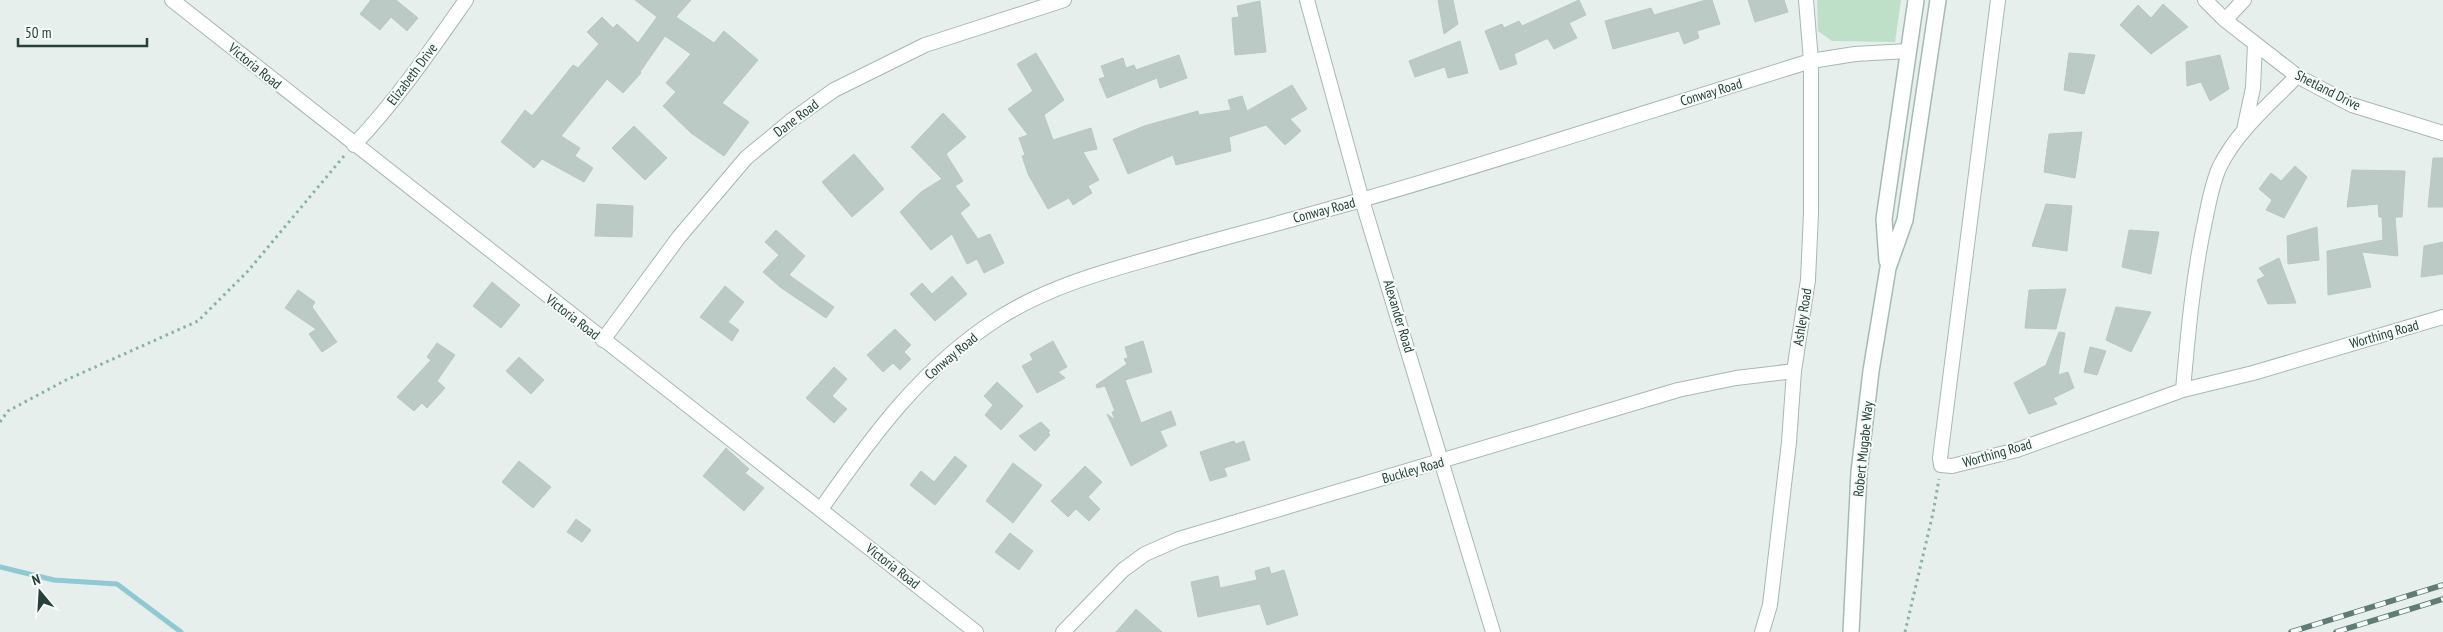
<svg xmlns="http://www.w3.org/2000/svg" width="2443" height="632" font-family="'PT Sans Narrow',sans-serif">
	<rect width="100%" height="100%" fill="#e6efeb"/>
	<path fill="#bfe0c8" d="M1817,0H1901L1895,42L1832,41L1818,31Z"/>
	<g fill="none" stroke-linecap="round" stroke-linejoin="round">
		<path stroke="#8ec9d4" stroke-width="5" d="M0,567L54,580L117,584L181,632"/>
	</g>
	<path fill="#bbcac4" stroke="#b8c9c2" d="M371,0H396L418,18L407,31L391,17L380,30L360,14Z
		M635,0H691L676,17L714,43L724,31L758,60L722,103L749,122L724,156L691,133L663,106L676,92L666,83L691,54L665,36L640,72L641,73L623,93L607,79L561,136L580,148L575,156L593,168L584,182L542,159L534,168L501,142L525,110L532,116L573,65L578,68L599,44L587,32L602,17L613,28L617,24L638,43L657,17Z
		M1438,0H1453L1458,24L1444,34Z
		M1579,0L1586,15L1569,23L1577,38L1554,49L1548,39H1546L1514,54L1517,64L1500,70L1485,31L1502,24L1504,28L1519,21L1522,26Z
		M1706,0H1712L1720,24L1697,31L1699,38L1684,44L1679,31L1613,49L1605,21L1651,8L1654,15Z
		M1748,0H1784L1788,12L1755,22Z
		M1260,1L1266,52L1235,55L1232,18L1239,17L1237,6Z
		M2163,4L2188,27L2151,54L2120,25L2138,5L2151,18Z
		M1460,41L1468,73L1448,78L1445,67L1415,77L1409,61Z
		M1036,53L1064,100L1044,115L1053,140L1091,128L1097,149L1083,152L1099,180L1088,186L1092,193L1073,205L1069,198L1048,209L1028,174L1022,156L1025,155L1019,138L1028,135L1008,109L1033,91L1017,64Z
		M2069,53L2095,55L2084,94L2064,90Z
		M1179,55L1187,78L1160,88L1157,78L1107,98L1099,79L1105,77L1101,66L1123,58L1126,68L1134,65L1136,70Z
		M2220,55L2229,89L2210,101L2201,82L2187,86L2186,62Z
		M1292,85L1307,109L1290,119L1301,131L1285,145L1266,125L1229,137L1231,151L1176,165L1173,155L1128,174L1113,139L1144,126L1198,111L1199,115L1231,110L1228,100L1242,96L1247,111Z
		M943,113L966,137L946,154L963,181L955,186L970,205L960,213L978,239L990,234L1004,263L984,273L977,259L967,264L952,234L931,250L900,212L921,192L942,179L911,147Z
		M634,126L667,158L645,180L612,148Z
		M2082,132L2075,178L2044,172L2049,134Z
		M854,154L884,189L852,217L822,182Z
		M2433,158H2443V207H2428Z
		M2295,166L2307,177L2284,218L2266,210L2272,200L2259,189L2271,173L2281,181Z
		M2352,170L2405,171L2402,217H2395L2398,256L2362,252L2371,287L2328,295L2327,251L2383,240L2382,217H2379L2378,204L2347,207Z
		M597,204L633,206L632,237L595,236Z
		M2046,204L2072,206L2067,251L2032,246Z
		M2317,227L2319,260L2288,264L2287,236Z
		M776,230L805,256L789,275L834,307L826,318L780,287L763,272L779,255L765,242Z
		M2129,230L2159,232L2151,274L2122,267Z
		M2443,242V274L2421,277L2424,246Z
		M2279,258L2296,303L2268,304L2257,280L2265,276L2259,268Z
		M952,276L967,294L935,321L910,294L922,283L932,294Z
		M492,282L520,305L501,328L473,306Z
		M725,286L744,302L728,322L739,330L732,341L700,317Z
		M2066,289L2056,329L2025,328L2029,290Z
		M298,290L315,302L312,307L337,342L322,352L309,334L316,329L285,308Z
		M2116,307L2151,312L2131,352L2106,340Z
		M895,329L911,345L904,352L911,359L900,370L893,363L883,372L867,355Z
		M2059,332L2065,333L2058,375L2068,372L2074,388L2053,398L2057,404L2029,414L2014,383L2046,365Z
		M1053,341L1067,367L1058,372L1065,378L1037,393L1022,366L1033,360L1030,354Z
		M1143,341L1152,372L1125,380L1141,423L1171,411L1176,425L1160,431L1167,446L1131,466L1107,414L1115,420L1112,412L1115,411L1105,386L1097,388L1096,385L1127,364L1124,359L1128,358L1125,347Z
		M437,343L455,355L437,381L445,388L427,408L422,403L414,411L397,397L431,360L427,357Z
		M2090,347L2106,351L2097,375L2084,372Z
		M519,357L544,380L531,394L506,371Z
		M834,367L847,379L832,396L847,409L834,423L806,398Z
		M997,382L1023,406L1001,430L985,415L993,405L984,396Z
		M1041,422L1050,431L1048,432L1050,435L1035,451L1019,436Z
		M1234,441L1236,444L1244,441L1250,460L1224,468L1227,476L1210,481L1200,452Z
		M726,448L749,469L745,473L764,488L744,511L703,476Z
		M955,456L967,466L935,505L910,485L921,471L934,482Z
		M519,461L551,487L533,508L502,482Z
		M1013,463L1042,485L1013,523L986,501Z
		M1085,466L1102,482L1088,497L1100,509L1089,521L1076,509L1068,517L1051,501Z
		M576,519L591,530L582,542L567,532Z
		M1010,533L1033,551L1019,570L995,552Z
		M1269,567L1271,574L1284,570L1298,615L1267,625L1260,604L1198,617L1191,582L1218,576L1220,588L1257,580L1255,571Z
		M1136,609L1162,632H1116Z"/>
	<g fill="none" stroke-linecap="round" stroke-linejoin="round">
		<defs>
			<path id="street" d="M172,0L976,632
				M1307,0L1362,200L1493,632
				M1998,0L1940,458L1941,465L1952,466L2017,450L2183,390L2253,373L2443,317
				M2205,0L2225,20L2297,76L2352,105L2443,133
				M2225,20L2244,0
				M2244,130L2253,88L2255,44
				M354,145C396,101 431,50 466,0
				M603,340L679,237L746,158L792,120L834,90L925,45L1064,0
				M2183,390C2188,333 2193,277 2205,221C2209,202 2212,183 2220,166C2238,130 2270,104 2297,76
				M821,509C872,436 923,366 999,318C1052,284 1117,268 1177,251C1238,234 1299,218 1361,200C1511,157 1661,107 1811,61L1855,54L1908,51
				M1063,632L1123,570L1145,554L1179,539L1678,390L1736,378L1794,371
				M1762,632L1770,605L1789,442L1794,371L1808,280L1811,213V61L1806,0"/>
			<path id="secondary" d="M1887,261L1884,219L1916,0
				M1851,632L1859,472L1871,371L1888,268L1905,220L1938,0"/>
		</defs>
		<use href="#street" stroke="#a8b8b2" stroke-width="16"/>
		<use href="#secondary" stroke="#a4bbb3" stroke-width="18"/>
		<path stroke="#86b3a5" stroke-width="3" stroke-dasharray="2.5 4" stroke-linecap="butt" d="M0,422L8,411L66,380L198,321L248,271L344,156
			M1905,632L1933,513L1939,479"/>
		<use href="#street" stroke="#fff" stroke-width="14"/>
		<use href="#secondary" stroke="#fff" stroke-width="15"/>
		<defs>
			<path id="rail" d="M2291,632L2443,585
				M2336,632L2443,599"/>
		</defs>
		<use href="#rail" stroke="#5f7d75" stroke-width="5.5"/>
		<use href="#rail" stroke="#f7fbf9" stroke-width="4" stroke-dasharray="11" stroke-linecap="butt"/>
	</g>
	<g text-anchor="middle" stroke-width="4" stroke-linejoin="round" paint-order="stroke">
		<g font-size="14" fill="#24423a" stroke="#f7fbf9">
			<text transform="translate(255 66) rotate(39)" y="5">Victoria Road</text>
			<text transform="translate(412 74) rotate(-53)" y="5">Elizabeth Drive</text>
			<text transform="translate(2328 90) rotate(27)" y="5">Shetland Drive</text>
			<text transform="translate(1711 92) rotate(-17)" y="5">Conway Road</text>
			<text transform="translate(796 118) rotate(-37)" y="5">Dane Road</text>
			<text transform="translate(1324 210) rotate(-15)" y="5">Conway Road</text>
			<text transform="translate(1399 316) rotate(73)" y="5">Alexander Road</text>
			<text transform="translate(573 317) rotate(38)" y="5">Victoria Road</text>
			<text transform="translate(1802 317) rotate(-81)" y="5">Ashley Road</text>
			<text transform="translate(2384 334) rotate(-16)" y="5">Worthing Road</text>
			<text transform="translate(951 356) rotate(-40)" y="5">Conway Road</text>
			<text transform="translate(1863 449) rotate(-84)" y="5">Robert Mugabe Way</text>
			<text transform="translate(1997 453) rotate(-16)" y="5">Worthing Road</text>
			<text transform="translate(1413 470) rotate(-16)" y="5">Buckley Road</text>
			<text transform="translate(893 566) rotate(38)" y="5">Victoria Road</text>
		</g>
	</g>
	<g transform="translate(40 592) rotate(342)" stroke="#f7fbf9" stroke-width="4" paint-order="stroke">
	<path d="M0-4L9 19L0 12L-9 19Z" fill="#24423a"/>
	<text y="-8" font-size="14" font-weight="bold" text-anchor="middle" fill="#24423a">N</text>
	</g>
	<path d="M18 38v8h129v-8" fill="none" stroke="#24423a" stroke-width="2.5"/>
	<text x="25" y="38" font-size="15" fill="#24423a" stroke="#f7fbf9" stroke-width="4" paint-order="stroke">50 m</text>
</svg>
